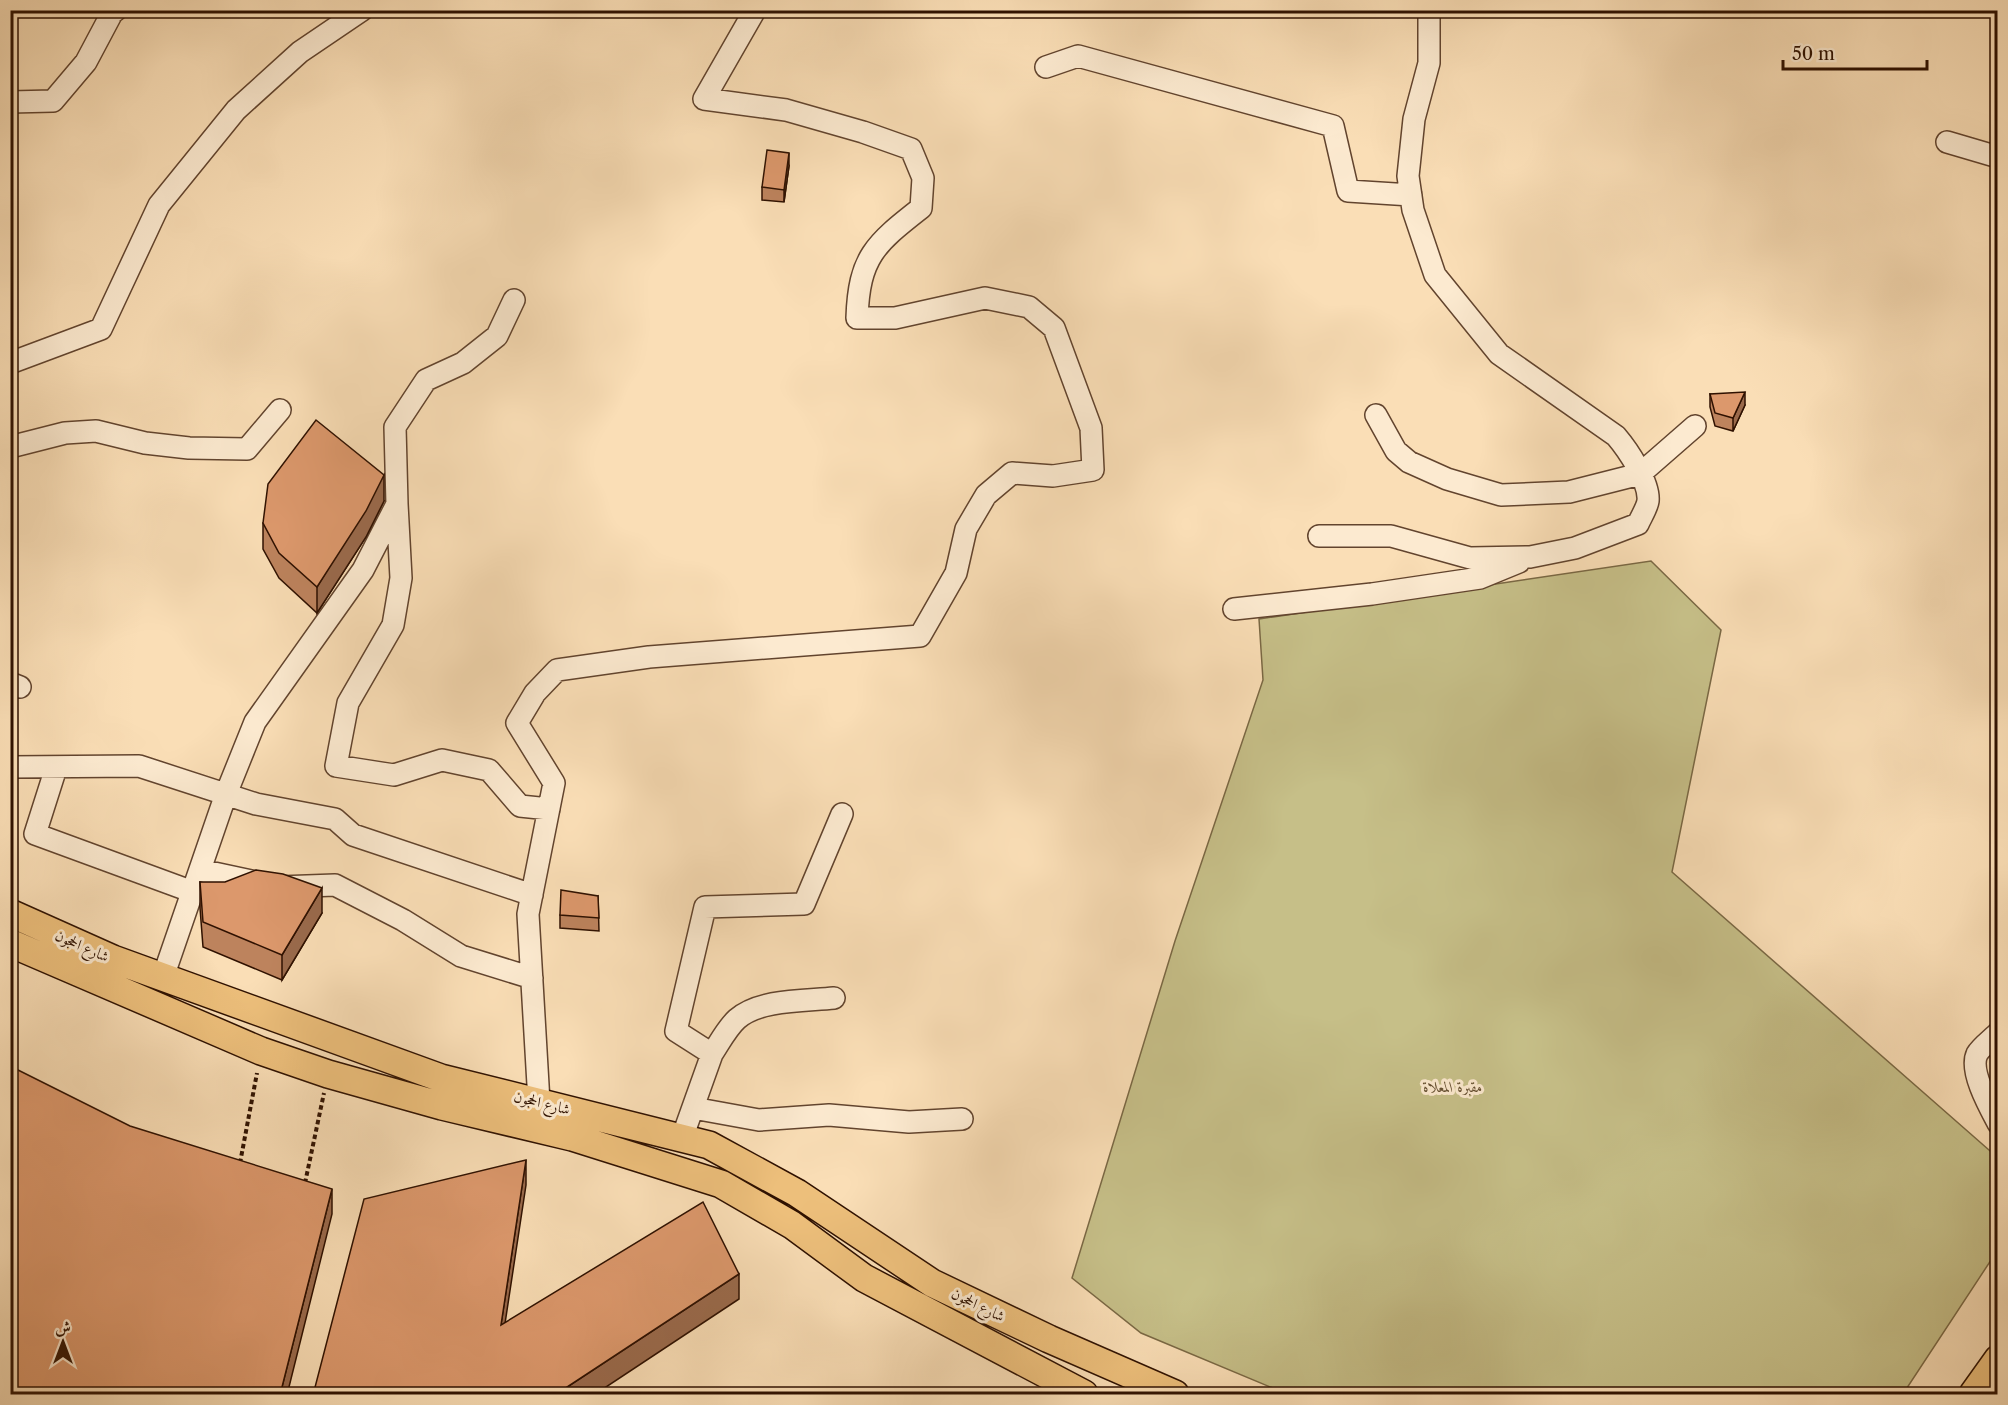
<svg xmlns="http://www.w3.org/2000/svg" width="2008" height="1405" font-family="'Libre Caslon Text',Amiri,serif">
	<rect width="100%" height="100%" fill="#fadeb6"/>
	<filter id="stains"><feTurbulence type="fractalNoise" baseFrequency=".00333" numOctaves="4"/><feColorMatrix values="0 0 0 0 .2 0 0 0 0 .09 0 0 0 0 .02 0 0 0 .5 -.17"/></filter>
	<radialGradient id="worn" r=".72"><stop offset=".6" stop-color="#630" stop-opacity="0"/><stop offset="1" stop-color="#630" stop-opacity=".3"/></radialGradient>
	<path fill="#c6bf88" stroke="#7a6844" stroke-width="1.5" d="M1651,561L1721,630L1672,872L1997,1157V1251L1903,1394H1287L1141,1333L1072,1278L1175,941L1263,680L1259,619Z"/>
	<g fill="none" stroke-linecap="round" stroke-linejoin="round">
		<defs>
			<path id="minor" d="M1046,67L1078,56L1333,126L1348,191L1411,195
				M10,102L53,101L86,62L112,13L116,10
				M1947,142L1998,157
				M10,363L101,329L159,205L236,110L300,52L362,10
				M1376,415L1396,451L1409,462L1447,479L1501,495L1569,492L1640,474L1695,426
				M10,447L65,433L96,431L145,443L189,448L247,449L280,410
				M397,504L401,578L393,625L348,703L336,766L394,775L442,760L489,770L520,806L549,809
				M1319,536H1391L1470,558L1530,557L1575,548L1638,524C1641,517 1647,508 1648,501C1650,483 1628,450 1616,436L1499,354L1435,275L1413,210L1408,176L1414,119L1429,63V10
				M1234,609L1372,594L1480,578L1519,562
				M10,683L20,687
				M10,767L139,766L256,804L335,819L353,835L532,895
				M56,768L35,834L193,892
				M200,870L279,887L335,885L403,920L461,956L532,978
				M163,977L226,794L255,722L363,570L397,504L395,427L426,380L463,363L497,336L514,300
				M1998,1033C1992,1039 1981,1047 1977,1054C1969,1071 1990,1108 1998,1123
				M712,1054C720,1042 727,1028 737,1019C760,999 805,1001 834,998
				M539,1102L528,914L554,783L517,723L535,693L557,670L649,657L920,636L956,573L966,529L986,495L1012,473L1053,476L1093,470L1091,428L1054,328L1029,307L985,298L895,318H857C859,257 875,244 921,208L923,178L911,149L863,132L786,110L704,99L755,10
				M693,1108L759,1120L829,1115L909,1122L962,1119
				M682,1138L712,1054L676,1031L705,907L804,904L842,814"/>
			<path id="major" d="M10,913L113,959L441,1078L709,1145L797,1193L932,1283L1049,1339L1175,1394
				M10,943L261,1051L328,1074L442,1106L572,1137L721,1184L792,1225L864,1278L1084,1394
				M1973,1394L1998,1359"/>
		</defs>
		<use href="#minor" stroke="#62442e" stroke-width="24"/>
		<use href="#major" stroke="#2f1100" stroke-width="30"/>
		<path stroke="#2f1100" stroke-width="4" stroke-dasharray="4.5 3" stroke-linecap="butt" d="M240,1163L257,1073
			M305,1183L324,1093"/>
		<use href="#minor" stroke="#fcead0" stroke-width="21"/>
		<use href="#major" stroke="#edbf7b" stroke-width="27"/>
	</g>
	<path fill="#bd835d" stroke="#2f1100" stroke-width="1.5" d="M789,166L784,202L762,200V187Z
		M1710,394L1745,405L1733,431L1715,426L1710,407Z
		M384,501L366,537L317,613L279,578L263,549V523Z
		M200,882L322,913L282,980L203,947L200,908Z
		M598,896L599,931L560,928V915Z"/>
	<path fill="#9a6a4c" stroke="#2f1100" stroke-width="1.5" d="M789,153V166L784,202V190Z
		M1745,392V405L1733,431V418Z
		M384,475V501L366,537L317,613V587Z
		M322,888V913L282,980V955Z
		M526,1160V1185L501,1350V1325Z
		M332,1189V1214L287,1395H280Z
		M739,1274V1299L594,1395H555Z"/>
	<path fill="#dc986c" stroke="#2f1100" stroke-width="1.5" d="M767,150L789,153L784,190L762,187Z
		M1745,392L1733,418L1715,413L1710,394Z
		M316,420L384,475L366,511L317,587L279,553L263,523L268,484Z
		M256,870L283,874L322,888L282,955L203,922L200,882H225Z
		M561,890L598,896L599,918L560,915Z
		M10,1066L130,1126L332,1189L280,1395H10Z
		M526,1160L501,1325L703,1202L739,1274L555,1395H313L364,1199Z"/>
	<g text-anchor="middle" stroke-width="6" stroke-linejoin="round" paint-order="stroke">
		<g font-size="15" fill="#2f1100" stroke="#fcead0">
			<text transform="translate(82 946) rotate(24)" y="5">شارع الحجون</text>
			<text transform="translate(542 1103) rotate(14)" y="5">شارع الحجون</text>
			<text transform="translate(978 1305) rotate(26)" y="5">شارع الحجون</text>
		</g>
		<g font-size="15" font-style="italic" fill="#644e30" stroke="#fcead0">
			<text x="1453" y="1092">مقبرة المعلاة</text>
		</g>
	</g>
	<rect width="2008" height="1405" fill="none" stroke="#fadeb6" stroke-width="36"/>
	<rect x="12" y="12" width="1984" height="1381" fill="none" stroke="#2f1100" stroke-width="3"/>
	<rect x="18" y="18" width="1972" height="1369" fill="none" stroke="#2f1100" stroke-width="1.5"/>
	<g transform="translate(63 1342)" stroke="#fcead0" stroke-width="4.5" paint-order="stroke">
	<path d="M0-4.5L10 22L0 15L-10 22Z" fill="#2f1100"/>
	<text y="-9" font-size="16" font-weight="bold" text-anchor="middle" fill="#2f1100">ش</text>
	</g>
	<path d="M1783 60v9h144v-9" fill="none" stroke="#2f1100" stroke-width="3"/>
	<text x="1792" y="60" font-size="18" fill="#2f1100" stroke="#fcead0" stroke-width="4.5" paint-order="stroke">50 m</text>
	<rect width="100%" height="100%" filter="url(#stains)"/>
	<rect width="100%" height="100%" fill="url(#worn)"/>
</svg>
